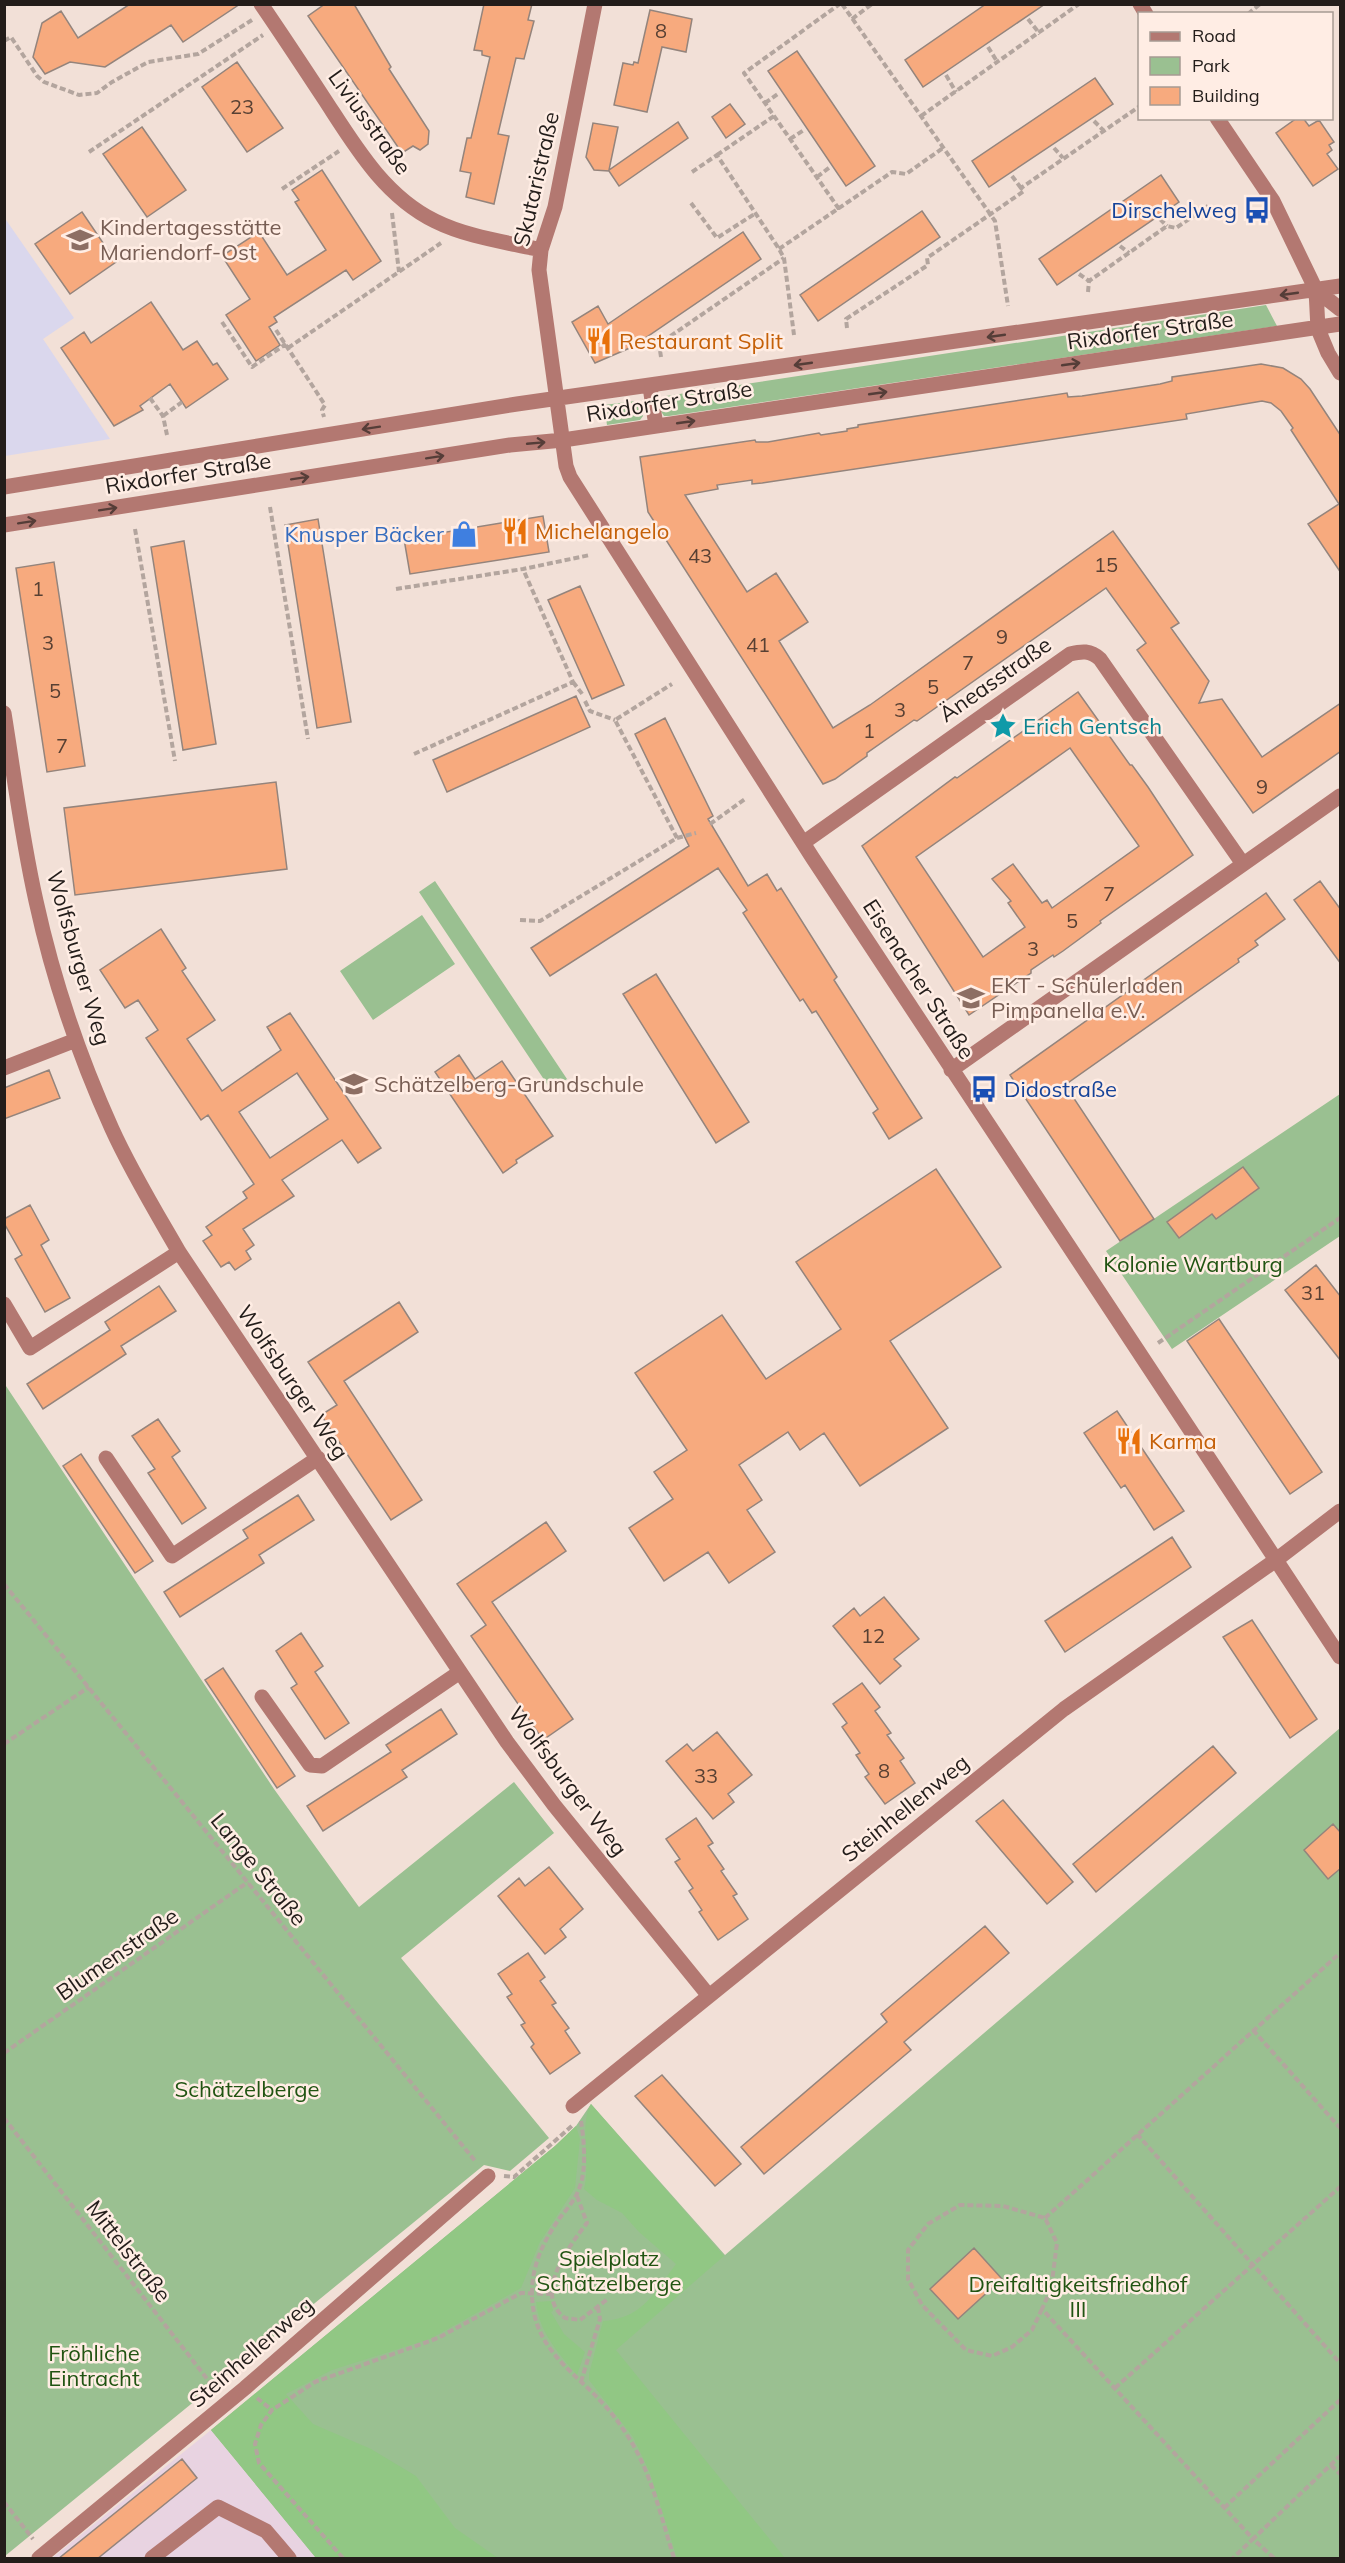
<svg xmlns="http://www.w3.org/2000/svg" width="1345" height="2563" font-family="Mulish,sans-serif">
	<rect width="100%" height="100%" fill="#f2e0d7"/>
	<path fill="#dad7ed" d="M4,217L74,318L43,339L110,439L5,456Z"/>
	<path fill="#e8d3e1" d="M211,2430L316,2558H52Z"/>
	<path fill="#9ac091" d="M1266,305L1277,326L669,416H664L660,410L659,401L666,396Z
		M635,401L642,406L643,416L640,420L607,425L604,405Z
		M435,881L567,1079L551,1090L419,892Z
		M422,915L455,964L373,1020L340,971Z
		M1340,1094V1236L1172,1349L1106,1251Z
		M4,1383L274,1789L359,1907L514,1782L554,1833L401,1958L549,2138L510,2171L484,2165L5,2556Z
		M1340,1728V2558H316L211,2430L555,2146L576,2126L591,2104L725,2255Z"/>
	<path fill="#91c784" d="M591,2104L724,2256L616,2350L785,2558H677L650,2473L633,2437L589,2380V2374L603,2321C643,2318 654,2293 676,2264L639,2232L622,2213L597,2200L584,2189C591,2164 579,2122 591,2104Z
		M576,2126L580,2139L575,2188L540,2242L521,2288L430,2339L332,2370L286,2394L313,2424L371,2449L416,2476L455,2528L498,2558H316L211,2430L555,2146Z
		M551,2301L553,2311L551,2312L564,2334L585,2352L577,2375C558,2353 539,2332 536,2302Z"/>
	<path fill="#f7aa7e" stroke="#94847c" stroke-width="1.5" fill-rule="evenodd" d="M130,4H240L183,42L171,25L105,67L70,62L45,74L33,57L42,23L61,11L78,38Z
		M325,4H354L391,67L389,69L429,131L428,144L420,150L413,146L402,153L308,16Z
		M484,4H532L528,20L534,21L524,59L516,58L498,134L509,136L494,204L466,197L471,173L460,171L467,138H471L490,57L482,55V51L474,50Z
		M986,4H1045L923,87L905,60Z
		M650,10L692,19L686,52L662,47L647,112L614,105L623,63L633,65L634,62L638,63Z
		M797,51L875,166L846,186L768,71Z
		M237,62L283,128L247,152L202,87Z
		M1095,78L1113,104L989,187L972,161Z
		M730,104L745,124L726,138L712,117Z
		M1297,118H1303L1309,126L1319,120L1334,142L1329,145L1332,150L1327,154L1338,169L1313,186L1276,133Z
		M678,122L688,138L619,186L609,171L594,170L586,157L593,123L618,127L609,170Z
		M142,127L186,190L147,217L103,154Z
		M322,170L381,261L353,280L346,270L274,317L277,322L269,327L280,345L256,361L226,315L250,299L222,256L259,232L287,275L326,250L295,202L299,200L292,190Z
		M1161,175L1179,202L1057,285L1039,259Z
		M922,211L940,237L818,321L800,295Z
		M82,212L116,262L70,294L35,244Z
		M743,232L761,259L632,347L595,363L572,322L598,306L608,324Z
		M151,302L183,350L197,341L213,365L217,363L228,379L186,408L170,384L140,406L143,410L114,426L61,348L84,332L91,343Z
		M1261,364L1283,368L1301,379L1310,389L1341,436V573L1308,524L1339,504L1291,430L1293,428L1281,411L1271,403L1262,401L1186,414L1187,419L762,483L752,484V480L717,485L718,489L685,495L747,592L776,573L808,622L779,641L833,728L870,705L1113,531L1179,623L1171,628L1209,681L1199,703L1222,699L1262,757L1341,703V751L1253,813L1137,650L1146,643L1106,588L917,721L914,720L867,753V756L835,779L823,784L648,512L640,457L755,440L756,442H768L819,433L821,435L847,431V429L858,427V425L1067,393L1068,397L1082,396L1160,384L1172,381V377Z
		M543,516L549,552L410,574L404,539Z
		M318,519L351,722L317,728L285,525Z
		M184,541L216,744L183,750L151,547Z
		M54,562L85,766L47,772L16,568Z
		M580,586L624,685L592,699L548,600Z
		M1078,692L1130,765H1132L1148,787L1193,855L1100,921L1101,923L1063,951L1054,957L1053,955L1031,970V973L969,1015L862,846L955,777L957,778ZM1070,748L1139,846L1052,908L1047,900L1042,903L1013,864L992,879L1011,901L1008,903L1025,927L983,957L916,857Z
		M576,696L590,727L447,792L433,760Z
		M665,718L713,816L708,819L748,886L767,874L777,891L781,888L837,977L834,980L922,1118L889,1139L873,1113L878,1109L816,1011L812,1013L803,999L800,1001L743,913L747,910L718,868L550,976L531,948L689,846L635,734Z
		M276,782L287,869L75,895L64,808Z
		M1320,881L1341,910V964L1294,900Z
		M1266,893L1285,919L1255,941L1258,945L1238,959L1239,962L1065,1085L1154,1219L1120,1241L1010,1075Z
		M161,929L186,968L182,971L215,1020L187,1039L222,1091L281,1050L267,1027L290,1013L381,1148L358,1163L342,1140L282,1180L294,1196L243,1229L254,1245L246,1251L251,1259L235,1270L229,1262L221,1267L203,1241L212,1235L206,1227L247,1198L243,1192L254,1184L208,1115L201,1120L146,1038L158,1030L138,1000L125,1008L100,970ZM297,1073L328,1119L270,1158L239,1112Z
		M656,974L749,1122L716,1143L623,994Z
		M459,1055L475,1079L502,1061L553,1136L516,1160L517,1163L503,1173L435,1072Z
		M49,1070L60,1098L4,1119V1088Z
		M1243,1167L1259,1188L1216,1219L1212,1214L1179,1238L1167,1222Z
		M936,1169L1001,1267L890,1341L948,1428L860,1486L824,1433L800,1450L788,1432L739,1465L762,1500L747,1510L775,1552L729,1583L708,1552L664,1581L629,1528L673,1499L654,1472L687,1450L635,1373L722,1315L766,1379L841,1329L796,1262Z
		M30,1205L49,1240L41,1245L70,1298L45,1312L15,1259L22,1255L4,1223V1219Z
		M1316,1265L1341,1297V1361L1285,1290Z
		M159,1286L176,1311L121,1346L126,1354L43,1409L27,1384L110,1330L105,1322Z
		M399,1302L418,1332L344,1381L422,1500L391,1520L321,1415L337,1405L308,1362Z
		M1219,1319L1322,1472L1290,1494L1187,1341Z
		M1117,1411L1184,1511L1154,1530L1125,1485L1121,1488L1084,1433Z
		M158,1419L180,1451L172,1457L206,1508L182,1524L148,1473L155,1469L132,1436Z
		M81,1454L153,1561L135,1573L63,1466Z
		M298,1495L314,1520L259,1555L264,1563L180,1617L164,1592L248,1538L243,1530Z
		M546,1522L566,1551L492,1602L573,1719L543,1740L471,1636L486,1625L457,1584Z
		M1172,1537L1191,1567L1065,1652L1045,1621Z
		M884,1597L919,1639L894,1659L901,1666L880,1684L833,1626L854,1608L860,1616Z
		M1252,1620L1317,1719L1290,1738L1223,1637Z
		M301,1633L323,1666L315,1672L349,1723L325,1739L291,1688L297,1684L276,1651Z
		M223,1668L295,1776L277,1788L205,1680Z
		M862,1683L880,1707L875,1711L891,1733L887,1735L904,1758L900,1761L915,1783L885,1804L865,1777L869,1774L856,1755L860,1753L842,1727L847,1723L833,1704Z
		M441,1709L457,1734L402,1770L407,1777L323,1831L307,1806L391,1752L386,1745Z
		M717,1732L752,1775L728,1794L734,1802L713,1819L666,1761L687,1744L693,1751Z
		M1213,1746L1236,1773L1096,1892L1073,1864Z
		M1003,1800L1073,1882L1047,1904L976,1821Z
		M696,1818L713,1843L708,1846L724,1869L721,1871L737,1894L733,1896L748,1919L718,1940L699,1912L702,1910L689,1891L693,1888L675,1862L680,1859L666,1839Z
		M1333,1824L1341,1833V1868L1328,1879L1304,1850Z
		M549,1867L583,1909L560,1929L566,1937L545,1954L498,1896L519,1878L525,1886Z
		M985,1926L1009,1953L904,2042L911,2050L764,2174L741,2147L887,2022L881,2014Z
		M528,1953L545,1977L540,1981L556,2003L552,2005L569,2028L565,2031L580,2053L550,2074L531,2047L534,2044L521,2025L525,2023L507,1997L512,1994L498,1974Z
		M662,2075L741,2164L715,2186L635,2096Z
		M974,2248L1002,2279L958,2319L930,2289Z
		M182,2459L197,2478L97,2559H58Z"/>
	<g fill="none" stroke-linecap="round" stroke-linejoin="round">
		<path stroke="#b3a59e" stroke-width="4" stroke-dasharray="6 3" stroke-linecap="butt" d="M842,4L995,221L1008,306
			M175,5V4
			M1248,14L1260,4
			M852,19L872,4
			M1028,19L1040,34
			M4,41L11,37L37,76L44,82L79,95L97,93L112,82L148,62L198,54L252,20
			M988,47L998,63
			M946,75L956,92
			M765,103L779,93
			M921,116L1079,4
			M1094,121L1104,131
			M790,139L804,130
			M1054,148L1063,158
			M89,152L263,35
			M717,155L774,116
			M692,172L717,155L779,249L784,258L794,335
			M1012,176L1021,188
			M817,177L830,167
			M282,189L339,151
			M691,203L717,238L756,213
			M839,209L744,73L840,4
			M392,213L399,272
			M1160,219L1167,226
			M1120,246L1129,253
			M779,249L892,172L906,174L943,148
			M1079,274L1089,281
			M1088,292L1089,281L1167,226L1176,228L1208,206
			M222,322L252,367L286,344
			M847,328L846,319L928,265L927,258L1024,191L1021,188L1140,106
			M276,330L325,405L322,410L324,417
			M288,348L441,243
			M661,357L659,344L784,258
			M150,398L163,416L167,435
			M163,416L182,402
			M270,507L308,739
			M135,529L175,761
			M396,589L523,569L590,555
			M573,682L583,695
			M585,701L590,711L615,720
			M414,754L573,682L523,569
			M710,824L745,799
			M677,838L696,833
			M520,920L540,921L677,838L615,720L672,684
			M1158,1343L1340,1218
			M4,1584L476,2162
			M4,1744L89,1687
			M1253,2030L1340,2128
			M4,2053L248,1882
			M4,2118L215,2389
			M581,2121C584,2141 587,2169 579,2189C575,2200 566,2210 559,2219C539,2248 527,2277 534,2313C541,2348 568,2369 592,2392C605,2405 617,2419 627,2435C651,2471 661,2517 674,2558
			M1137,2134L1340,2363
			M504,2176L514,2177L573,2125
			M577,2196L587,2223C570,2245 532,2294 565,2318L580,2320L609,2298
			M1045,2218L1340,1953
			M1042,2309L1032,2330L1012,2347L992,2356L966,2350L922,2305L908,2279V2250L928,2224L960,2205L1003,2206L1045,2218L1057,2243L1051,2289L1042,2309L1253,2539L1233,2558
			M581,2382L600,2319L598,2308
			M1115,2388L1340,2187
			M257,2398L272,2410
			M1331,2465L1340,2474
			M4,2502L33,2539
			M1224,2508L1340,2400
			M343,2558L259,2463L255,2444L261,2425L272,2410L315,2382L438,2338L521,2293L553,2294
			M1274,2558L1253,2539L1340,2456"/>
		<path stroke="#b37871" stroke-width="15" d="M261,4C283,36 304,68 325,100C355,146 384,196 435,221C467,237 506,242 541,250
			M595,4L555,207L541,250L539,270L566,466L570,477L812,857L1340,1657
			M1140,4L1146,14
			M1217,118L1273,201L1301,259L1316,290L1318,329L1328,353L1340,373
			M1316,290L1340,309
			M650,387L656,426
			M4,487L517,404L1340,286
			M4,525L510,445L563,440L1340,324
			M4,713C14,775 22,839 36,901C53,979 79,1056 112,1129C131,1171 156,1212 179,1252L507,1742L554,1805L709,1996
			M803,843L1070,654C1082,651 1090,650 1100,659L1243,864
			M4,1068L76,1040
			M951,1070L1340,796
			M4,1304L30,1348L179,1252
			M106,1458L172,1556L318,1458
			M262,1697L310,1765L322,1766L460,1672
			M573,2106L1064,1709L1276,1560L1340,1511
			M39,2558L245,2388L488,2176
			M152,2558L218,2507L266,2531L289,2558"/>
	</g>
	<defs><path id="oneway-shaft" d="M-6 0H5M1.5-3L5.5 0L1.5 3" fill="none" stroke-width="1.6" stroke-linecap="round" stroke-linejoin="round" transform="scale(1.5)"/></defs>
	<g stroke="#553d38">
		<use href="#oneway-shaft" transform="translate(1289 294) rotate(172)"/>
		<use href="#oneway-shaft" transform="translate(996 336) rotate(172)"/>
		<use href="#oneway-shaft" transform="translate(803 364) rotate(172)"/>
		<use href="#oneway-shaft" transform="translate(1071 364) rotate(-8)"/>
		<use href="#oneway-shaft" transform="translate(878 393) rotate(-8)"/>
		<use href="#oneway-shaft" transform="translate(686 422) rotate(-8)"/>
		<use href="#oneway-shaft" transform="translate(371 428) rotate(171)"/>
		<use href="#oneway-shaft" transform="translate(536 443) rotate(-5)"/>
		<use href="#oneway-shaft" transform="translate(435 457) rotate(-9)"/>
		<use href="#oneway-shaft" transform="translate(300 478) rotate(-9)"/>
		<use href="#oneway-shaft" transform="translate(108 509) rotate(-9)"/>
		<use href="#oneway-shaft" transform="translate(27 522) rotate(-9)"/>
	</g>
	<defs>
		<symbol id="bus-bare" viewBox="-9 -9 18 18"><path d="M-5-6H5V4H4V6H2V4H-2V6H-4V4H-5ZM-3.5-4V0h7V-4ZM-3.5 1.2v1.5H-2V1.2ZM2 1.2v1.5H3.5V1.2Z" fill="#1a4fb4" stroke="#ffede4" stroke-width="2.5" paint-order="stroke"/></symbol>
		<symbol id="school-bare" viewBox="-9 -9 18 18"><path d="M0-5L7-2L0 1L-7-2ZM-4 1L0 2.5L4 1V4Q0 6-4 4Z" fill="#8d6e63" stroke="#ffede4" stroke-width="2.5" paint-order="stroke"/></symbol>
		<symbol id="restaurant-bare" viewBox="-9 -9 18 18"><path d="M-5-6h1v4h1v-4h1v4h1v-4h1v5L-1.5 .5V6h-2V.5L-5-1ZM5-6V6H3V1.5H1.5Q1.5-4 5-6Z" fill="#e8710a" stroke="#ffede4" stroke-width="2.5" paint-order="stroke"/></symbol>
		<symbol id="shop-bare" viewBox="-9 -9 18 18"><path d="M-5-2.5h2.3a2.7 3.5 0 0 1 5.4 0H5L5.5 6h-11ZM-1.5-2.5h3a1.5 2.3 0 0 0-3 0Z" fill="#3f7fe0" stroke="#ffede4" stroke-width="2.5" paint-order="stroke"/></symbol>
		<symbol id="sight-bare" viewBox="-9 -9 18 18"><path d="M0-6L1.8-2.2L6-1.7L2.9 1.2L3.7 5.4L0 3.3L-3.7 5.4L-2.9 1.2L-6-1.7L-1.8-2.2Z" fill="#0f9aa8" stroke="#ffede4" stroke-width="2.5" paint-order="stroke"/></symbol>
	</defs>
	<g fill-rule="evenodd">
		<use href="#bus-bare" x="1238" y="191" width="38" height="38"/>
		<use href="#school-bare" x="61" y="221" width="38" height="38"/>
		<use href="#restaurant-bare" x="580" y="322" width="38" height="38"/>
		<use href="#restaurant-bare" x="496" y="512" width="38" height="38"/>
		<use href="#shop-bare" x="445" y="515" width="38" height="38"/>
		<use href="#sight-bare" x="984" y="707" width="38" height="38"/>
		<use href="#school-bare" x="952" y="979" width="38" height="38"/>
		<use href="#school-bare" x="335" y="1065" width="38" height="38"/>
		<use href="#bus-bare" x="965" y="1070" width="38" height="38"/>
		<use href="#restaurant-bare" x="1110" y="1422" width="38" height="38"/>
	</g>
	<g text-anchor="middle" stroke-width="5" stroke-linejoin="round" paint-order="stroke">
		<g font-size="20" fill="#584033">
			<text x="661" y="38">8</text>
			<text x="242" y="114">23</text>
			<text x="700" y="563">43</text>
			<text x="1106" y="572">15</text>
			<text x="38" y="596">1</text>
			<text x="1002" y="644">9</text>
			<text x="48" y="650">3</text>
			<text x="758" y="652">41</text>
			<text x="968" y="670">7</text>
			<text x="933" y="694">5</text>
			<text x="55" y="698">5</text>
			<text x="900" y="717">3</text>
			<text x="869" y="738">1</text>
			<text x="62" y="753">7</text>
			<text x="1262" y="794">9</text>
			<text x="1109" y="901">7</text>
			<text x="1072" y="928">5</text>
			<text x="1033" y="956">3</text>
			<text x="1313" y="1300">31</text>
			<text x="873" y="1643">12</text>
			<text x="884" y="1778">8</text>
			<text x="706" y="1783">33</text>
		</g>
		<g font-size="22" fill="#231d1a" stroke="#ffede4">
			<text transform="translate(370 122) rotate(54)" y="8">Liviusstraße</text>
			<text transform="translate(536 179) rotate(-77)" y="8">Skutaristraße</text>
			<text transform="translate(1150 330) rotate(-8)" y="8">Rixdorfer Straße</text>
			<text transform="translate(669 401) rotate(-9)" y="8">Rixdorfer Straße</text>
			<text transform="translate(188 473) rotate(-9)" y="8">Rixdorfer Straße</text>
			<text transform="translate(995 679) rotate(-35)" y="8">Äneasstraße</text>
			<text transform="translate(79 958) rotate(74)" y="8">Wolfsburger Weg</text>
			<text transform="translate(919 979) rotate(57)" y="8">Eisenacher Straße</text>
			<text transform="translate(293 1382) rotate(56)" y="8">Wolfsburger Weg</text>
			<text transform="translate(568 1781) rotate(53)" y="8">Wolfsburger Weg</text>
			<text transform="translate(905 1808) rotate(-39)" y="8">Steinhellenweg</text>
			<text transform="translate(259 1869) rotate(51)" y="8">Lange Straße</text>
			<text transform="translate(117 1954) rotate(-35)" y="8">Blumenstraße</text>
			<text transform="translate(129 2251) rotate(52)" y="8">Mittelstraße</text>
			<text transform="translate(251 2352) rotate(-41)" y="8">Steinhellenweg</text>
		</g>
		<g font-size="22" fill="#164399" stroke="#ffede4" text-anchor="end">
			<text x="1237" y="218">Dirschelweg</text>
			<text x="1004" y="1097" text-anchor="start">Didostraße</text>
		</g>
		<g font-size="22" fill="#785e54" stroke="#ffede4" text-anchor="start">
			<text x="100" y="235">Kindertagesstätte<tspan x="100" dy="25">Mariendorf-Ost</tspan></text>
			<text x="991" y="993">EKT - Schülerladen<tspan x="991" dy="25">Pimpanella e.V.</tspan></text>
			<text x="374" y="1092">Schätzelberg-Grundschule</text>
		</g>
		<g font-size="22" fill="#c56008" stroke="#ffede4" text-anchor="start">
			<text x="619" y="349">Restaurant Split</text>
			<text x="535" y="539">Michelangelo</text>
			<text x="1149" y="1449">Karma</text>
		</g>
		<g font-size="22" fill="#366cbe" stroke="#ffede4" text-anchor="end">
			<text x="444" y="542">Knusper Bäcker</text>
		</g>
		<g font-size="22" fill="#0d838f" stroke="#ffede4" text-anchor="start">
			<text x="1023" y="734">Erich Gentsch</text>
		</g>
		<g font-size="22" fill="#215412" stroke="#ffede4">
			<text x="1193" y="1272">Kolonie Wartburg</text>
			<text x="247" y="2097">Schätzelberge</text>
			<text x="609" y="2266">Spielplatz<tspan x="609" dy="25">Schätzelberge</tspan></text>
			<text x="1078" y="2292">Dreifaltigkeitsfriedhof<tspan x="1078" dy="25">III</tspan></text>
			<text x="94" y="2361">Fröhliche<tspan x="94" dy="25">Eintracht</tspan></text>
		</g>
	</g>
	<rect width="1345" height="2563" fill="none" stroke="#231d1a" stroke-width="12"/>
	<rect x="1138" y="12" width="195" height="108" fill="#ffede4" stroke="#a79a93" stroke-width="1.5"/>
	<rect x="1150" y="32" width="30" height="9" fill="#b37871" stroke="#a79a93" stroke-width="1.5"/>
	<text x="1192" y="42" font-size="18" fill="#231d1a">Road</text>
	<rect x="1150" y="57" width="30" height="18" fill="#9ac091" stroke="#a79a93" stroke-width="1.5"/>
	<text x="1192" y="72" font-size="18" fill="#231d1a">Park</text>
	<rect x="1150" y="87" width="30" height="18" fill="#f7aa7e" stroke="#a79a93" stroke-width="1.5"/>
	<text x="1192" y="102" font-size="18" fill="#231d1a">Building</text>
</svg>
